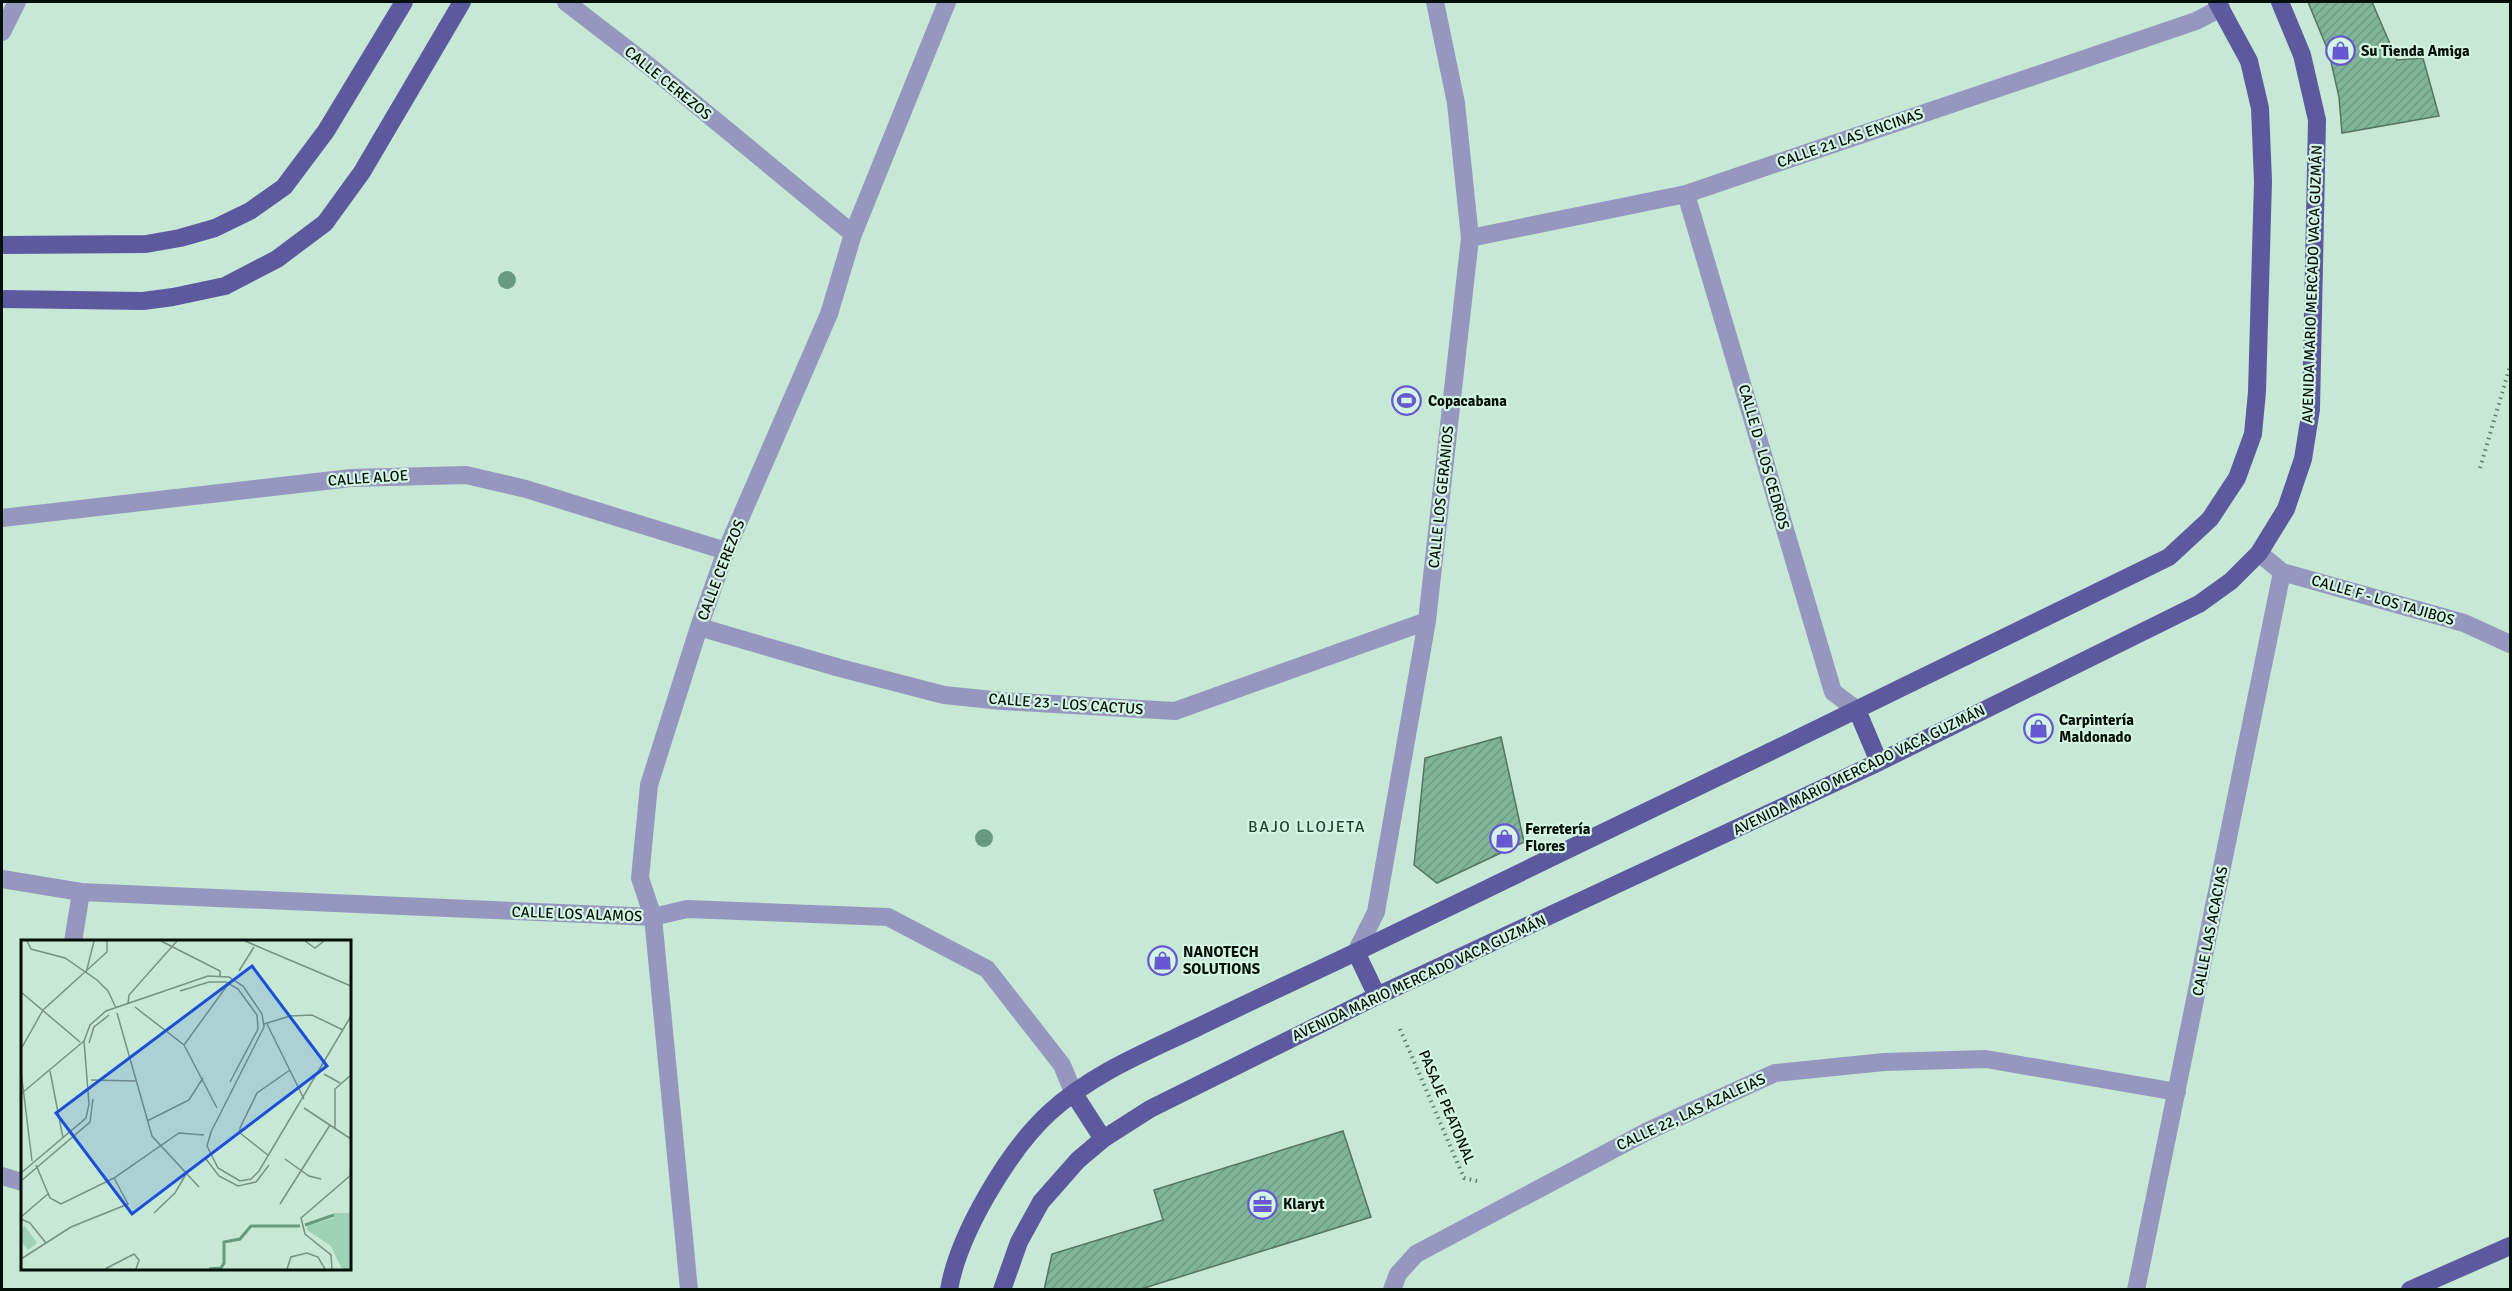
<svg xmlns="http://www.w3.org/2000/svg" width="2512" height="1291" font-family="Signika,sans-serif">
	<defs>
		<pattern id="building-hatch" width="6" height="6" patternUnits="userSpaceOnUse" patternTransform="scale(1.5)"><rect width="6" height="6" fill="#81b599"/><path d="M-1 1l2-2M0 6l6-6M5 7l2-2" fill="none" stroke="#6e9a82"/></pattern>
	</defs>
	<rect width="100%" height="100%" fill="#c6e8d5"/>
	<path fill="url(#building-hatch)" stroke="#567463" stroke-width="1.5" d="M2308,2H2372L2397,60L2423,58L2439,116L2342,133L2339,97L2329,53Z
		M1501,737L1524,842L1437,883L1414,865L1425,758Z
		M1343,1131L1371,1217L1138,1290H1044L1052,1254L1163,1220L1154,1190Z"/>
	<g fill="none" stroke-linecap="round" stroke-linejoin="round">
		<path stroke="#647b6e" stroke-width="4" stroke-dasharray="1.5 4.5" stroke-linecap="butt" d="M2480,468L2510,366
			M1400,1029L1464,1178L1481,1182"/>
		<path stroke="#9697bf" stroke-width="18" d="M566,2L649,66L853,234
			M2,32L17,2
			M1686,194L1833,692L1857,710
			M1470,238L1686,194L2196,21L2221,8
			M2,518L351,478L466,475L526,489L726,551
			M2259,553L2282,572L2464,623L2510,644
			M699,627L840,668L944,695L1002,701L1175,711L1427,621
			M2,879L81,892L653,917L687,909L888,917L987,969L1062,1065L1074,1094
			M73,942L81,892
			M1356,952L1376,912L1427,621L1470,238L1456,103L1435,2
			M2,1176L22,1182
			M689,1290L653,917L640,878L649,785L699,627L726,551L829,314L853,234L947,2
			M1392,1290L1398,1274L1416,1254L1648,1131L1775,1073L1884,1062L1986,1059L2177,1092
			M2136,1290L2282,572"/>
		<path stroke="#5d599f" stroke-width="18" d="M2,245L146,244L180,238L215,228L250,211L284,187L326,131L404,2
			M2,299L143,301L173,297L225,286L277,259L325,223L362,172L462,2
			M1857,710L1879,762
			M1356,952L1377,996
			M1074,1094L1103,1139
			M949,1290C958,1235 1008,1151 1049,1113C1090,1075 1143,1053 1194,1029C1255,999 1317,971 1379,941C1643,814 1906,686 2169,557L2210,519L2237,478L2253,434L2257,392L2263,181L2260,108L2249,61L2217,2
			M1002,1290L1019,1242L1041,1202L1078,1160L1103,1139L1150,1109L1377,996L1879,762L2199,604L2231,581L2259,553L2286,509L2303,459L2311,409L2317,120L2302,55L2280,2
			M2410,1290L2510,1246"/>
	</g>
	<g fill="#689a82">
		<circle cx="507" cy="280" r="9"/>
		<circle cx="984" cy="838" r="9"/>
	</g>
	<defs>
		<symbol id="shop-ring" viewBox="-11 -11 22 22"><circle r="9.5" fill="#d3f5e2" stroke="#6758d1" stroke-width="1.5"/><path d="M-5-2.5h2.3a2.7 3.5 0 0 1 5.4 0H5L5.5 6h-11ZM-1.5-2.5h3a1.5 2.3 0 0 0-3 0Z" fill="#6758d1"/></symbol>
		<symbol id="stadium-ring" viewBox="-11 -11 22 22"><circle r="9.5" fill="#d3f5e2" stroke="#6758d1" stroke-width="1.5"/><path d="M0-5a6.5 5 0 1 0 0 10a6.5 5 0 1 0 0-10ZM-3.5-1.8h7v3.6h-7Z" fill="#6758d1"/></symbol>
		<symbol id="office-ring" viewBox="-11 -11 22 22"><circle r="9.5" fill="#d3f5e2" stroke="#6758d1" stroke-width="1.5"/><path d="M-6-3h4V-5.5h4V-3h4V5H-6ZM-1-4.5V-3h2v-1.5ZM-6 0V1H6V0Z" fill="#6758d1"/></symbol>
	</defs>
	<g fill-rule="evenodd">
		<use href="#shop-ring" x="2324" y="34" width="33" height="33"/>
		<use href="#stadium-ring" x="1390" y="384" width="33" height="33"/>
		<use href="#shop-ring" x="2022" y="712" width="33" height="33"/>
		<use href="#shop-ring" x="1488" y="822" width="33" height="33"/>
		<use href="#shop-ring" x="1146" y="944" width="33" height="33"/>
		<use href="#office-ring" x="1246" y="1188" width="33" height="33"/>
	</g>
	<g text-anchor="middle" stroke-width="4.5" stroke-linejoin="round" paint-order="stroke">
		<g font-size="15" font-weight="bold" fill="#040f09" stroke="#d3f5e2" text-anchor="start">
			<text x="2361" y="56">Su Tienda Amiga</text>
			<text x="1428" y="406">Copacabana</text>
			<text x="2059" y="725">Carpintería<tspan x="2059" dy="17">Maldonado</tspan></text>
			<text x="1525" y="834">Ferretería<tspan x="1525" dy="17">Flores</tspan></text>
			<text x="1183" y="957">NANOTECH<tspan x="1183" dy="17">SOLUTIONS</tspan></text>
			<text x="1283" y="1209">Klaryt</text>
		</g>
		<g font-size="15" fill="#040f09" stroke="#d3f5e2">
			<text transform="translate(668 83) rotate(39)" y="5">CALLE CEREZOS</text>
			<text transform="translate(1850 138) rotate(-19)" y="5">CALLE 21 LAS ENCINAS</text>
			<text transform="translate(2312 284) rotate(-88)" y="5">AVENIDA MARIO MERCADO VACA GUZMÁN</text>
			<text transform="translate(1764 457) rotate(74)" y="5">CALLE D - LOS CEDROS</text>
			<text transform="translate(368 478) rotate(-4)" y="5">CALLE ALOE</text>
			<text transform="translate(1441 497) rotate(-84)" y="5">CALLE LOS GERANIOS</text>
			<text transform="translate(721 570) rotate(-69)" y="5">CALLE CEREZOS</text>
			<text transform="translate(2383 600) rotate(16)" y="5">CALLE F - LOS TAJIBOS</text>
			<text transform="translate(1066 704) rotate(4)" y="5">CALLE 23 - LOS CACTUS</text>
			<text transform="translate(1859 770) rotate(-26)" y="5">AVENIDA MARIO MERCADO VACA GUZMÁN</text>
			<text transform="translate(577 914) rotate(2)" y="5">CALLE LOS ALAMOS</text>
			<text transform="translate(2210 931) rotate(-79)" y="5">CALLE LAS ACACIAS</text>
			<text transform="translate(1419 978) rotate(-25)" y="5">AVENIDA MARIO MERCADO VACA GUZMÁN</text>
			<text transform="translate(1447 1107) rotate(67)" y="5">PASAJE PEATONAL</text>
			<text transform="translate(1691 1112) rotate(-25)" y="5">CALLE 22, LAS AZALEIAS</text>
		</g>
		<g font-size="16" letter-spacing="1.5" fill="#234031" stroke="#d3f5e2">
			<text x="1307" y="832">BAJO LLOJETA</text>
		</g>
	</g>
	<g transform="translate(21 940)">
		<rect width="330" height="330" fill="#c6e8d5"/>
		<path d="M313,273H330V329H321L310,306L286,290V286L313,278Z" fill="#9ed2b6"/>
		<path d="M4,286L16,303L7,310L0,301V289Z" fill="#9ed2b6"/>
		<path fill="none" stroke="#679a7f" stroke-width="3" d="M284,285L313,275M188,329L200,328L203,323V302L219,299L230,286H279"/>
		<path fill="none" stroke="#789183" stroke-width="1.5" d="M6,1L10,9L44,18L76,40L87,51L95,68M140,1L199,31V36M224,1L330,46M284,1L294,8L303,1M218,31L233,7M65,33L73,1M159,51L188,42H205L217,49L236,75L237,89L209,142M0,52L59,102M107,64L108,55L156,1M114,67L163,105L196,168M96,73L131,196L178,247M243,84L269,76L291,75L322,90M246,84L283,159M68,103L73,87L88,75M163,105L208,43M0,109L22,70L86,12V1M0,131L11,221M29,131L42,198M303,134L319,143M70,140L115,141M1,153L63,101M283,168L330,199M126,181L168,160L182,138M314,188V149L330,135M248,216L219,193V188L236,153L269,130M185,219L198,236L217,246L235,242L248,225M264,219L288,236L300,239M15,225L29,258L40,264L93,238L158,193L183,195M0,233L65,178L68,164L63,101L69,85L85,71L187,36L208,37L222,46L241,74L243,87L190,192L186,206L197,228L219,241L230,239L238,231L330,76M0,241L69,182L72,159M259,264L309,185M133,273L154,253L165,234M0,277L28,253M0,279L9,283L25,303M0,319L50,287L107,264L93,238M84,329L113,314L118,320L115,329M266,329L270,317L286,313L297,317L304,329M311,329L310,315L284,294L280,278L330,235"/>
		<path fill="#1d4ed8" fill-opacity="0.15" stroke="#1d4ed8" stroke-width="3" d="M231,26L306,126L111,274L35,173Z"/>
		<rect width="330" height="330" fill="none" stroke="#040f09" stroke-width="3"/>
	</g>
	<rect width="2512" height="1291" fill="none" stroke="#040f09" stroke-width="6"/>
</svg>
